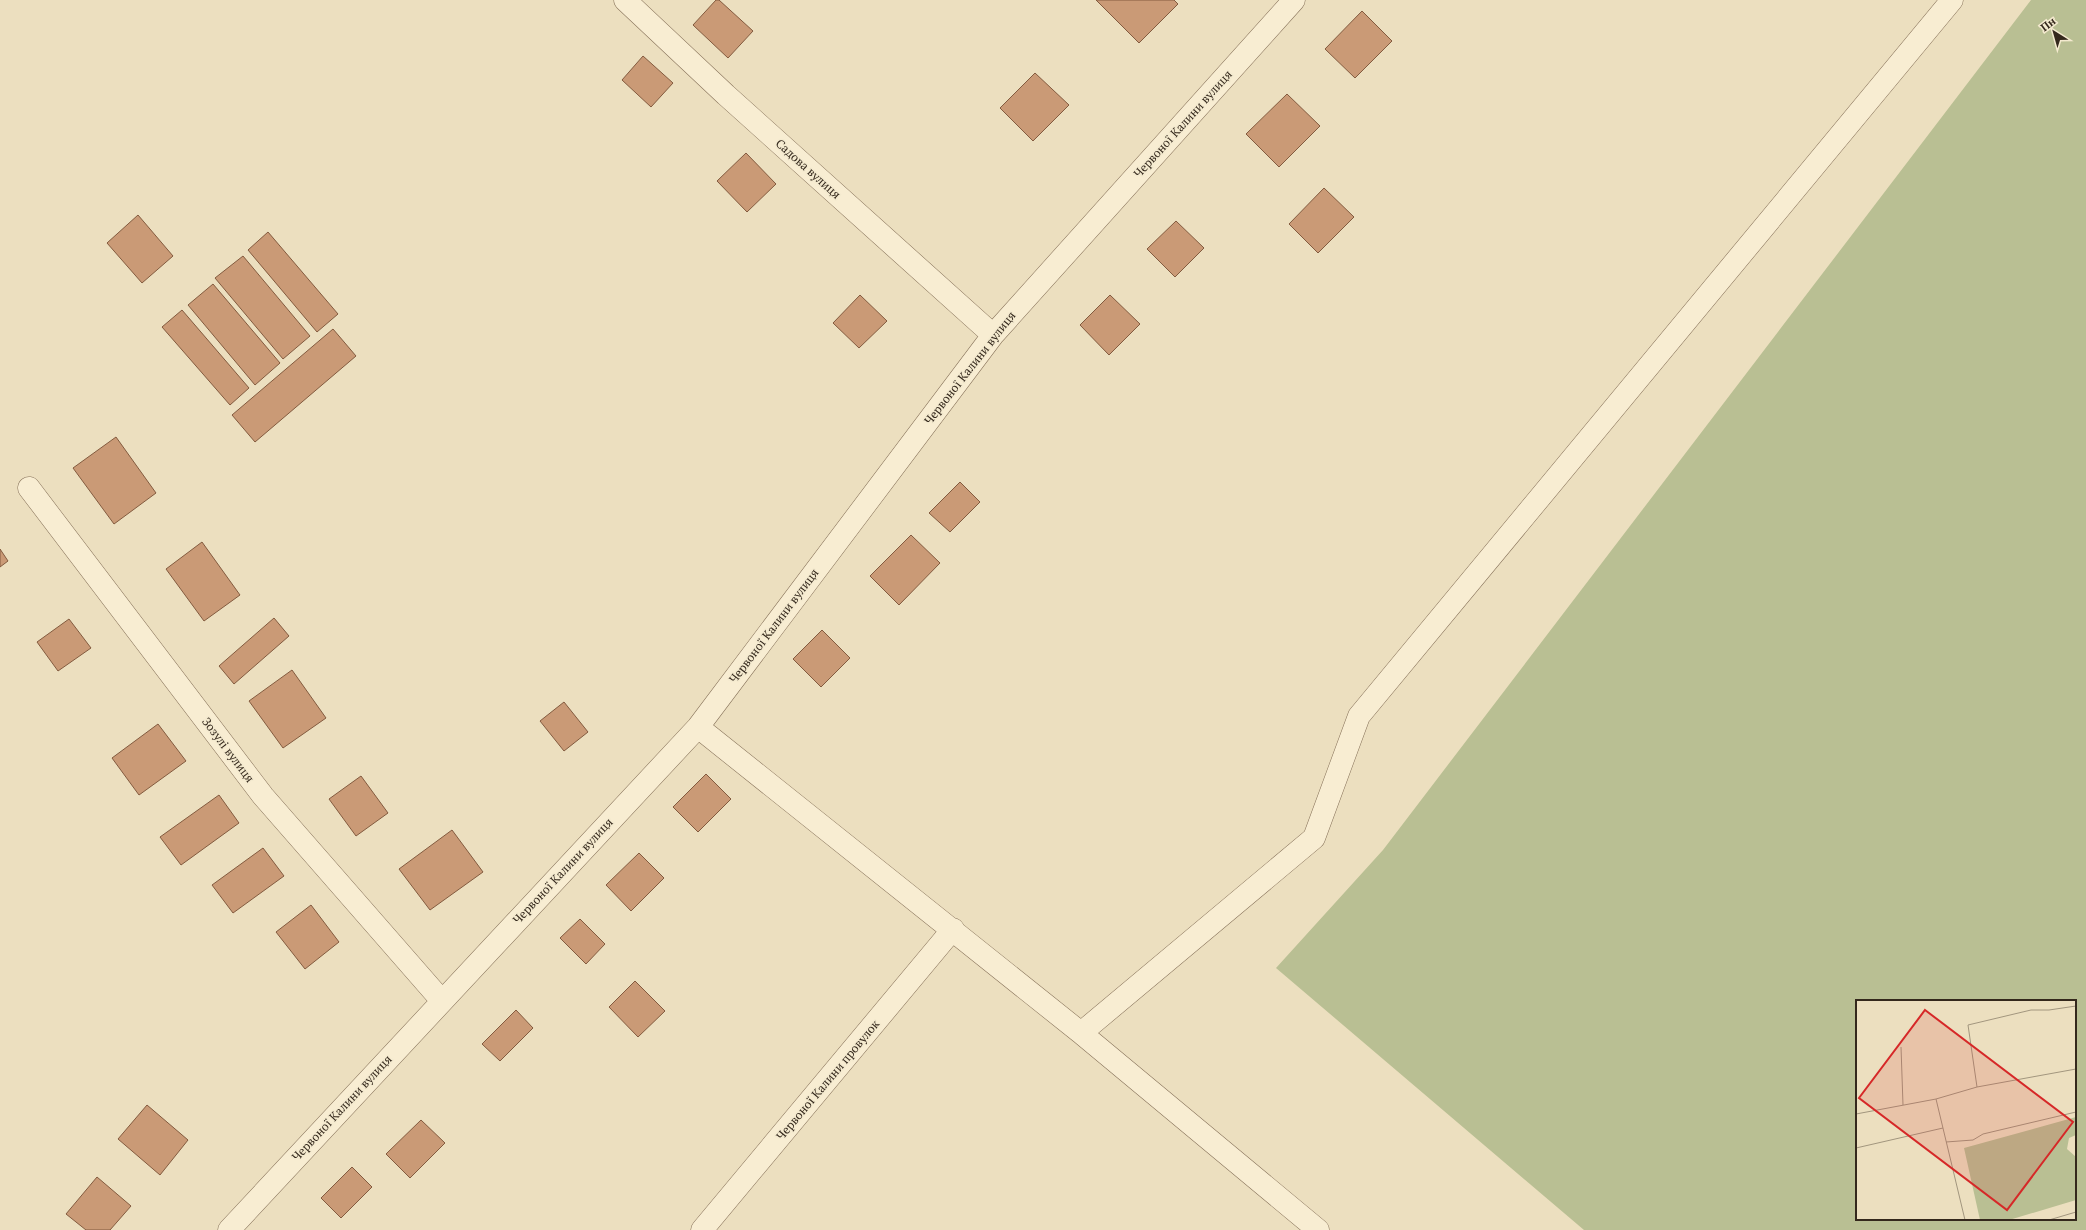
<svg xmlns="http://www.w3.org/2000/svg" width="2086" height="1230" font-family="'PT Serif',serif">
	<rect width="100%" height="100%" fill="#ecdfbf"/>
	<path fill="#b9bf93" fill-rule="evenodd" d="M2031,0H2086V1230H1584L1276,968L1383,850ZM1857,1001H2075V1219H1857Z"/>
	<path fill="#ca9a76" stroke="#835b3f" d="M716,0H719L753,31L728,58L693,25Z
		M1096,0H1174L1178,4L1139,43Z
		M1362,11L1392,41L1355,78L1325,49Z
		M643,56L673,83L651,107L622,80Z
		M1035,73L1069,105L1033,141L1000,108Z
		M1287,94L1320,126L1279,167L1246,134Z
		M746,153L776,184L747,212L717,181Z
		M1324,188L1354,217L1318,253L1289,224Z
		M138,215L173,256L142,283L107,243Z
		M1176,221L1204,248L1175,277L1147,249Z
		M268,232L338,314L317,332L248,250Z
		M243,256L310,336L283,359L215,278Z
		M213,284L280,363L255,385L188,305Z
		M860,295L887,321L859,348L833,323Z
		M1110,295L1140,324L1109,355L1080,325Z
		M182,310L249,388L230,405L162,327Z
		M333,329L356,356L255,442L232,415Z
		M116,437L156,493L114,524L73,468Z
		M960,482L980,502L950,532L929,513Z
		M911,535L940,563L899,605L870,576Z
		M202,542L240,595L204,621L166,569Z
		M0,549L8,561L0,567Z
		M274,618L289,636L234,684L219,666Z
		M69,619L91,648L58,671L37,642Z
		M822,630L850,658L821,687L793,659Z
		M292,670L326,718L283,748L249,701Z
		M564,702L588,732L564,751L540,721Z
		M158,724L186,761L139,795L112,758Z
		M706,774L731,799L698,832L673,807Z
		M361,776L388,813L356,836L329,799Z
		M219,795L239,823L181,865L160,837Z
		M452,830L483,872L430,910L399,869Z
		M263,848L284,876L233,913L212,885Z
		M639,853L664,878L631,911L606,885Z
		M311,905L339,942L305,969L276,932Z
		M580,919L605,944L586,964L560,938Z
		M635,981L665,1011L638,1037L609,1007Z
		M516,1010L533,1028L500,1061L482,1044Z
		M147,1105L188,1140L160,1175L118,1139Z
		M421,1120L445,1143L410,1178L386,1154Z
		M352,1167L372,1187L341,1218L321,1198Z
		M97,1177L131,1206L110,1230H86L66,1214Z"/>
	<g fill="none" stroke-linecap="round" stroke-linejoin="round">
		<defs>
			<path id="minor" d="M625,0L726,95L993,335
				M29,488L263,796L442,1001
				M698,727L1081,1033L1318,1230
				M1081,1033L1314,838L1359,716L1952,0
				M229,1230L698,727L993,335L1294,0
				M702,1230L953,929"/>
		</defs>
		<use href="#minor" stroke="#857058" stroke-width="23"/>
		<use href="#minor" stroke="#f8edd2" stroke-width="22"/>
	</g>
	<g text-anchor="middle" stroke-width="3" stroke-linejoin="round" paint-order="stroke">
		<g font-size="12" fill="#34281c" stroke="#f4eacf">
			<text transform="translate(1183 124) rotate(-48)" y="4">Червоної Калини вулиця</text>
			<text transform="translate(808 169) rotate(42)" y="4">Садова вулиця</text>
			<text transform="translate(970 368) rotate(-52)" y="4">Червоної Калини вулиця</text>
			<text transform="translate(774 626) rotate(-53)" y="4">Червоної Калини вулиця</text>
			<text transform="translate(228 750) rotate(53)" y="4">Зозулі вулиця</text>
			<text transform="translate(563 871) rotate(-47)" y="4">Червоної Калини вулиця</text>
			<text transform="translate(828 1080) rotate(-50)" y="4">Червоної Калини провулок</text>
			<text transform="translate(342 1108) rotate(-47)" y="4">Червоної Калини вулиця</text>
		</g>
	</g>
	<g transform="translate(1856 1000)">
		<rect width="220" height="220" fill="#ecdfbf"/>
		<path d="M220,117V135L213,138L211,149L220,157V200L153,220H124L108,148Z" fill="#b9bf93"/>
		<path fill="none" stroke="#a2967e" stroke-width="1" d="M45,47L47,105M121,87L112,25L175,10H193L220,6M80,99L109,220M0,114L80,99L121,87L220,69M90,142L117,140L127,134L220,112M0,148L87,128M193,220L220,212"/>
		<path fill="#d62828" fill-opacity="0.15" stroke="#d62828" stroke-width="2" d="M69,10L217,122L151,210L3,98Z"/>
		<rect width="220" height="220" fill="none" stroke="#34281c" stroke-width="2"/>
	</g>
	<g transform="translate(2054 32) rotate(323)" stroke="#f4eacf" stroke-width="3" paint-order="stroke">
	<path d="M0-3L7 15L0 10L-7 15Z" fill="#34281c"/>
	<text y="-6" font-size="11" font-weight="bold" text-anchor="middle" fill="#34281c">Пн</text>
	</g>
</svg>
